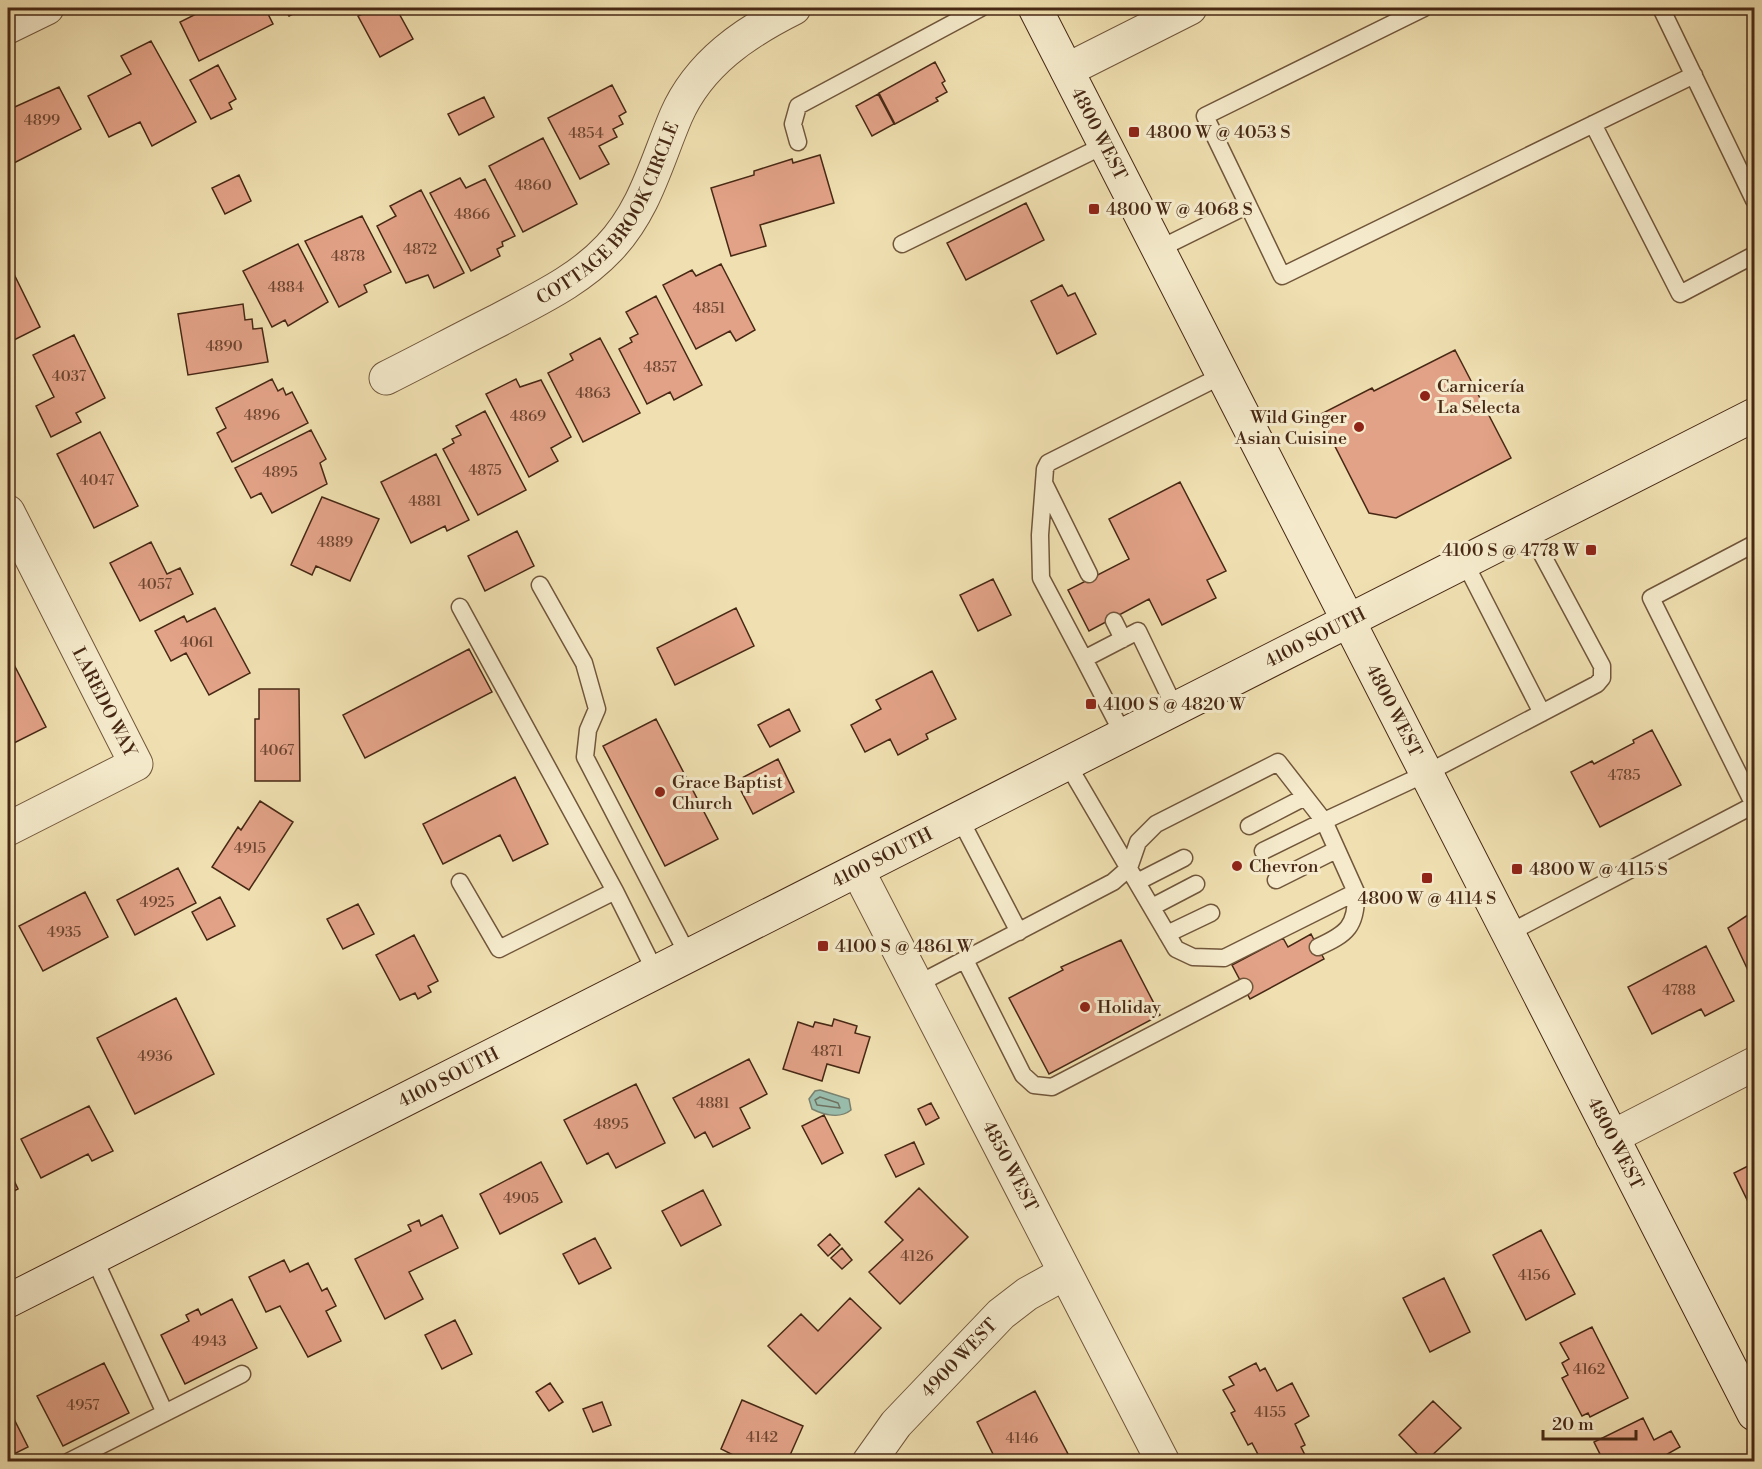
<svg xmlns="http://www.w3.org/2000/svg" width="1762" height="1469" font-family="'Libre Bodoni',serif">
	<rect width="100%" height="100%" fill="#f0e0b1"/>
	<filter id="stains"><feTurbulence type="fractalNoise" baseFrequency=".00333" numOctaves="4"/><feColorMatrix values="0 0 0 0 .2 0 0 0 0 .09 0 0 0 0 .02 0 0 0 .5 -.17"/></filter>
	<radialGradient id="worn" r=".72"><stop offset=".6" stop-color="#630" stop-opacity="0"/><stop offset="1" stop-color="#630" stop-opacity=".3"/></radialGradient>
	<path fill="#9abdac" stroke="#79816f" stroke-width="1.5" d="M820,1090L849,1099L851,1110C840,1119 824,1115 812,1109L809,1099L815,1091Z"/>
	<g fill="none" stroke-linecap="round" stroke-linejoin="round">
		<path stroke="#707260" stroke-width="1.5" d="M820,1097L838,1103L840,1108L817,1105L815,1100Z"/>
	</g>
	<path fill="#e2a287" stroke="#472814" stroke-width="1.5" d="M208,8H265L273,24L199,61L180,22Z
		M284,8H305L289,16Z
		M375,8H396L413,39L380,57L358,16Z
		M1744,8H1754V28Z
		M151,41L196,122L152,146L140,122L109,137L88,96L131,74L121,56Z
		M935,62L945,81L942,83L947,92L936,98L938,101L895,124L879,93Z
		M218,65L236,99L229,103L232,109L211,119L190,80Z
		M612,85L626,112L619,116L623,124L613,129L617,137L599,146L609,164L580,179L548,118Z
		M59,87L81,129L8,166V110Z
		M878,94L894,124L872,136L856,106Z
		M484,97L494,117L459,135L448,114Z
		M543,138L577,204L523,232L489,166Z
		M820,155L834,203L760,225L766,246L731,256L711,188L754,175V171L792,159L793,163Z
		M239,175L251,201L225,214L212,188Z
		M460,178L466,188L485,179L515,236L502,242L503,246L497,249L500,256L471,271L430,193Z
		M421,190L464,273L434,288L428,275L406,283L377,226L396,216L390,206Z
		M1026,203L1044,240L966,280L947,243Z
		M362,216L391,272L364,285L367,292L339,307L305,241Z
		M298,244L328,302L288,326L285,320L272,327L243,271Z
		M8,262L40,327L8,343Z
		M721,264L755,330L736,341L730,331L696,349L663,285L692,270L696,276Z
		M1062,285L1068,296L1075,293L1096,334L1057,354L1031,301Z
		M656,296L702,385L674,400L670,392L647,404L619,349L632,342L630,338L638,334L626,312Z
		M243,304L245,320L252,319L253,329L262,328L268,362L188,375L178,314Z
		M74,335L105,398L76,413L81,422L51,437L36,406L54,397L33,355Z
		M600,338L640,413L583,442L548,373L573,360L570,354Z
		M1455,350L1511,458L1396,518L1369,513L1319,415L1372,388L1374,391Z
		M272,379L278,391L283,388L286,395L292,392L308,423L232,462L217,433L226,428L216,408Z
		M516,379L520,387L541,380L571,437L551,448L558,461L529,477L486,394Z
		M485,411L526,490L478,515L443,449L454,443L452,439L461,435L456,426Z
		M311,430L326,459L320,463L327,484L272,513L261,493L251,498L235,468Z
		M100,432L138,506L94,528L57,454Z
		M436,454L469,520L447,531L445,526L411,543L381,482Z
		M1180,482L1226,571L1207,580L1216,598L1162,625L1149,599L1089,631L1068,590L1129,559L1109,519Z
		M322,497L379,519L350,581L316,566L312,575L291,565Z
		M517,531L534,566L485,591L468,556Z
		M151,542L167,574L180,568L193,594L140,621L110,563Z
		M993,579L1011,615L978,631L960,595Z
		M215,608L250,673L209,695L186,653L171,661L155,631L184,616L187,622Z
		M736,608L754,646L675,685L657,648Z
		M469,649L492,692L365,758L343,715Z
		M8,653L46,727L8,746Z
		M932,671L956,719L926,734L928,739L898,755L890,739L865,752L851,725L881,709L876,700Z
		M259,689H299L300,781H255V719H259Z
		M789,709L800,731L770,747L758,725Z
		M656,719L718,839L665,866L603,746Z
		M1652,730L1681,785L1600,827L1571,772L1592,761L1594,764L1634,743L1633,740Z
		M778,759L794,792L753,814L736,781Z
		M515,777L548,844L513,861L500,835L443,864L423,824Z
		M260,801L293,822L249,890L212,867L238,827L241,830Z
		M178,868L196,903L135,935L117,900Z
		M85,892L108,937L43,971L19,926Z
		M220,897L235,926L207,940L192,912Z
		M358,904L374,934L343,949L327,919Z
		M1754,911V983L1728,928Z
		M1311,934L1324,959L1250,999L1232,965L1283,938L1288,947Z
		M414,935L438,981L428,986L431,992L418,999L415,993L400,1000L376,955Z
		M1121,940L1160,1015L1049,1074L1009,998L1063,970L1061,967Z
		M1706,946L1734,1001L1705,1016L1701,1009L1652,1034L1628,987Z
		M176,998L214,1074L135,1114L97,1038Z
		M834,1019L857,1026L855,1033L870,1037L859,1073L827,1064L822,1081L783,1069L798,1022L813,1027L815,1022L832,1026Z
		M749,1059L767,1094L740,1108L750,1128L713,1147L705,1132L695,1138L673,1098Z
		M636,1084L665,1143L616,1168L608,1153L587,1164L564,1120Z
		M931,1103L939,1118L926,1125L918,1109Z
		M89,1106L113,1151L92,1161L88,1154L41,1178L21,1139Z
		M824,1115L843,1153L822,1164L802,1126Z
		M914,1142L924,1164L896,1177L885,1155Z
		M541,1162L562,1202L500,1234L480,1194Z
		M1752,1164L1754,1166V1214L1734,1173Z
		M8,1168L18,1189L8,1194Z
		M919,1188L968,1237L900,1304L869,1272L903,1240L885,1222Z
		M703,1190L721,1225L681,1246L662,1211Z
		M442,1215L458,1248L409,1272L423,1299L385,1319L355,1259L411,1231L408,1225L419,1220L421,1226Z
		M1541,1230L1575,1294L1526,1320L1493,1255Z
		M830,1234L840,1245L828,1256L818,1245Z
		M595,1238L611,1268L579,1284L563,1254Z
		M842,1248L852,1260L842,1269L831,1258Z
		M284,1260L290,1272L308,1263L322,1291L327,1288L336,1306L326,1311L341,1341L308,1357L280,1306L266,1312L249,1277Z
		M1444,1278L1470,1332L1430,1352L1403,1298Z
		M850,1298L881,1328L816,1394L768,1346L801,1314L818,1331Z
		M232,1299L257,1348L185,1384L161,1335L189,1321L186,1315L198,1309L201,1315Z
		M455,1320L472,1354L442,1369L425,1335Z
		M1592,1327L1628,1398L1590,1417L1588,1413L1582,1416L1562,1378L1568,1375L1562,1363L1569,1359L1560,1343Z
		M104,1363L129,1413L63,1446L37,1396Z
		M1256,1363L1260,1371L1265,1368L1277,1391L1292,1383L1309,1416L1295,1424L1305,1445L1301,1447L1308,1461L1262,1462L1252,1443L1248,1445L1231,1413L1235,1411L1223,1390L1234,1385L1229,1377Z
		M550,1383L563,1402L549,1411L536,1392Z
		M1035,1391L1068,1454L1052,1462H997L977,1422Z
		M742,1400L803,1426L787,1462H747L721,1449Z
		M1433,1401L1461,1428L1425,1462L1399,1435Z
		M602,1402L611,1425L593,1432L583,1409Z
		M8,1407L28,1447L8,1457Z
		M1643,1418L1654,1440L1671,1431L1680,1447L1662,1457L1664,1462H1615L1614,1459L1604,1462L1594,1442Z"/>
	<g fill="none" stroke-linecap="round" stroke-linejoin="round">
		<defs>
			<path id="lane" d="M1661,8L1754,200
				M1593,124L1680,294L1754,255
				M798,142L793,124L798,106L981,8
				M1248,205L1282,276L1694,75
				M902,244L1105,145
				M1159,249L1248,205L1205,116L1424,8
				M1045,485L1089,574
				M1754,544L1651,598L1754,805
				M1465,563L1542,713
				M540,585L584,663L597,709L588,730L585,757L689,957
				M460,607L615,891L656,973
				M1114,621L1123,639
				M1084,659L1124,736
				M1176,710L1138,631L1084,659L1041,578L1040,535L1045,469L1048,463L1223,375
				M1068,765L1176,949L1193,957L1224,958L1356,892L1324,821L1263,851
				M960,819L1019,932
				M1249,826L1305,797
				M1276,880L1336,850
				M460,882L499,949L615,891
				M1137,882L1184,858
				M1152,907L1196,884
				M1167,934L1211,913
				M1507,934L1754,805
				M1318,947C1347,934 1357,926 1356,892
				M965,960L1023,1075L1034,1085L1052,1087L1244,987
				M916,985L1113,882L1129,868L1138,842L1156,824L1278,762L1324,821L1425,774L1597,684L1602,678V666L1529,530
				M94,1258L165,1413
				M68,1462L242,1374"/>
			<g id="street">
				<path d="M8,27L47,8"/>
				<path d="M1067,70L1190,8"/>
				<path id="s1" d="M386,378C424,359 461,339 499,320C538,299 578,281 609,248C645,210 656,163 676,116C699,63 746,32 794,8"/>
				<path id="s2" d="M8,512L136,764L8,829"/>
				<path id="s3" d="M858,871L1163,1462"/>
				<path d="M1612,1137L1754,1064"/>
				<path id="s4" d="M869,1462L896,1424L1001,1314L1027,1294L1065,1273"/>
			</g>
			<g id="secondary">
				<path id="s5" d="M1035,8L1754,1414"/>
				<path id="s6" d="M8,1301L1754,415"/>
			</g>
		</defs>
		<use href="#lane" stroke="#71563b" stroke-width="19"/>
		<use href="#street" stroke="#71563b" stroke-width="35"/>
		<use href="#secondary" stroke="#472814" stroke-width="35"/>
		<use href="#lane" stroke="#f5ebcc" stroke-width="16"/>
		<use href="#street" stroke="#f5ebcc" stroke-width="33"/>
		<use href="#secondary" stroke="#f5ebcc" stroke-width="33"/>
	</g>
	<g fill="#8f2418" stroke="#f5ebcc" stroke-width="2">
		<rect x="1128" y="126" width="12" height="12" rx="3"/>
		<rect x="1088" y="203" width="12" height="12" rx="3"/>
		<circle cx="1425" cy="396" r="6"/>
		<circle cx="1359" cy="427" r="6"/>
		<rect x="1585" y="544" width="12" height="12" rx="3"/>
		<rect x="1085" y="698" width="12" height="12" rx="3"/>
		<circle cx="660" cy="792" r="6"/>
		<circle cx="1237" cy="866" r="6"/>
		<rect x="1511" y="863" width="12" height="12" rx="3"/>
		<rect x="1421" y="872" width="12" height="12" rx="3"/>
		<rect x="817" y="940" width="12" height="12" rx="3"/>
		<circle cx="1085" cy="1007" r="6"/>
	</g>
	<g text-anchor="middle" stroke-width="6" stroke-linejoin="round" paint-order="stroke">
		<g font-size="15" fill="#6e4631">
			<text x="42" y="125">4899</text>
			<text x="586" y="138">4854</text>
			<text x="533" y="190">4860</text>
			<text x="472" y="219">4866</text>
			<text x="420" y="254">4872</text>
			<text x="348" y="261">4878</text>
			<text x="286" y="292">4884</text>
			<text x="709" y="313">4851</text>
			<text x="224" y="351">4890</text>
			<text x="660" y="372">4857</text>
			<text x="69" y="381">4037</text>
			<text x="593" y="398">4863</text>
			<text x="262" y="420">4896</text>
			<text x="528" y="421">4869</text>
			<text x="485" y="475">4875</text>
			<text x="280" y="477">4895</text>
			<text x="97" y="485">4047</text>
			<text x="425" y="506">4881</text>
			<text x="335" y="547">4889</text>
			<text x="155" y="589">4057</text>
			<text x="197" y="647">4061</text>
			<text x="277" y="755">4067</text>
			<text x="1624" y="780">4785</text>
			<text x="250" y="853">4915</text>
			<text x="157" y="907">4925</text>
			<text x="64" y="937">4935</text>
			<text x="1679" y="995">4788</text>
			<text x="827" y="1056">4871</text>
			<text x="155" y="1061">4936</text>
			<text x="713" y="1108">4881</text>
			<text x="611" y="1129">4895</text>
			<text x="521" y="1203">4905</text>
			<text x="917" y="1261">4126</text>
			<text x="1534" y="1280">4156</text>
			<text x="209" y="1346">4943</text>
			<text x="1589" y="1374">4162</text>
			<text x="83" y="1410">4957</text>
			<text x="1270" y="1417">4155</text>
			<text x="762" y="1442">4142</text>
			<text x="1022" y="1443">4146</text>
		</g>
		<g font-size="18" fill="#472814" stroke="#f5ebcc" text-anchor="start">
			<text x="1146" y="138">4800 W @ 4053 S</text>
			<text x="1106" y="215">4800 W @ 4068 S</text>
			<text x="1437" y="392">Carnicería<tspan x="1437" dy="21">La Selecta</tspan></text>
			<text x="1347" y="423" text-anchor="end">Wild Ginger<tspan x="1347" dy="21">Asian Cuisine</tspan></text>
			<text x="1579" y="556" text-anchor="end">4100 S @ 4778 W</text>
			<text x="1103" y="710">4100 S @ 4820 W</text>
			<text x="672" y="788">Grace Baptist<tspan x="672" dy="21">Church</tspan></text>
			<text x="1249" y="872">Chevron</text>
			<text x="1529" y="875">4800 W @ 4115 S</text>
			<text x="1427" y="904" text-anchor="middle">4800 W @ 4114 S</text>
			<text x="835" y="952">4100 S @ 4861 W</text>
			<text x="1097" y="1013">Holiday</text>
		</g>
		<g font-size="18" fill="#472814" stroke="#f5ebcc">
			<text dy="6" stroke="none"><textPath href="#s5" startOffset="141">4800 WEST</textPath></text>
			<text dy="6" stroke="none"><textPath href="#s1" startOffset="286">COTTAGE BROOK CIRCLE</textPath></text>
			<text dy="6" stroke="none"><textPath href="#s6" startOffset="1466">4100 SOUTH</textPath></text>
			<text dy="6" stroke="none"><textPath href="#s2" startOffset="213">LAREDO WAY</textPath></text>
			<text dy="6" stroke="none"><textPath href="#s5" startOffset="789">4800 WEST</textPath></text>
			<text dy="6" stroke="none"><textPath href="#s6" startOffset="980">4100 SOUTH</textPath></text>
			<text dy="6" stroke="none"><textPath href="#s6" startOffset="494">4100 SOUTH</textPath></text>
			<text dy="6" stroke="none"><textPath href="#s5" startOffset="1275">4800 WEST</textPath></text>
			<text dy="6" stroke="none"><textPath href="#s3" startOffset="332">4850 WEST</textPath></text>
			<text dy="6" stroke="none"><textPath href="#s4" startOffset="138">4900 WEST</textPath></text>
		</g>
	</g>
	<rect width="1762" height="1469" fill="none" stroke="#f0e0b1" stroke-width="30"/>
	<rect x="9" y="9" width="1744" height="1451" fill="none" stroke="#472814" stroke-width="3"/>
	<rect x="15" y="15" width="1732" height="1439" fill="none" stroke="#472814" stroke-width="1.5"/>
	<path d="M1543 1430v9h93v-9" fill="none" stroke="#472814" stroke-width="3"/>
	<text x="1552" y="1430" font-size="18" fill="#472814" stroke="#f5ebcc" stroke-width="4.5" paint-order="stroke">20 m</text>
	<rect width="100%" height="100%" filter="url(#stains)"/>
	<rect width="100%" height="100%" fill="url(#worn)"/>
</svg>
